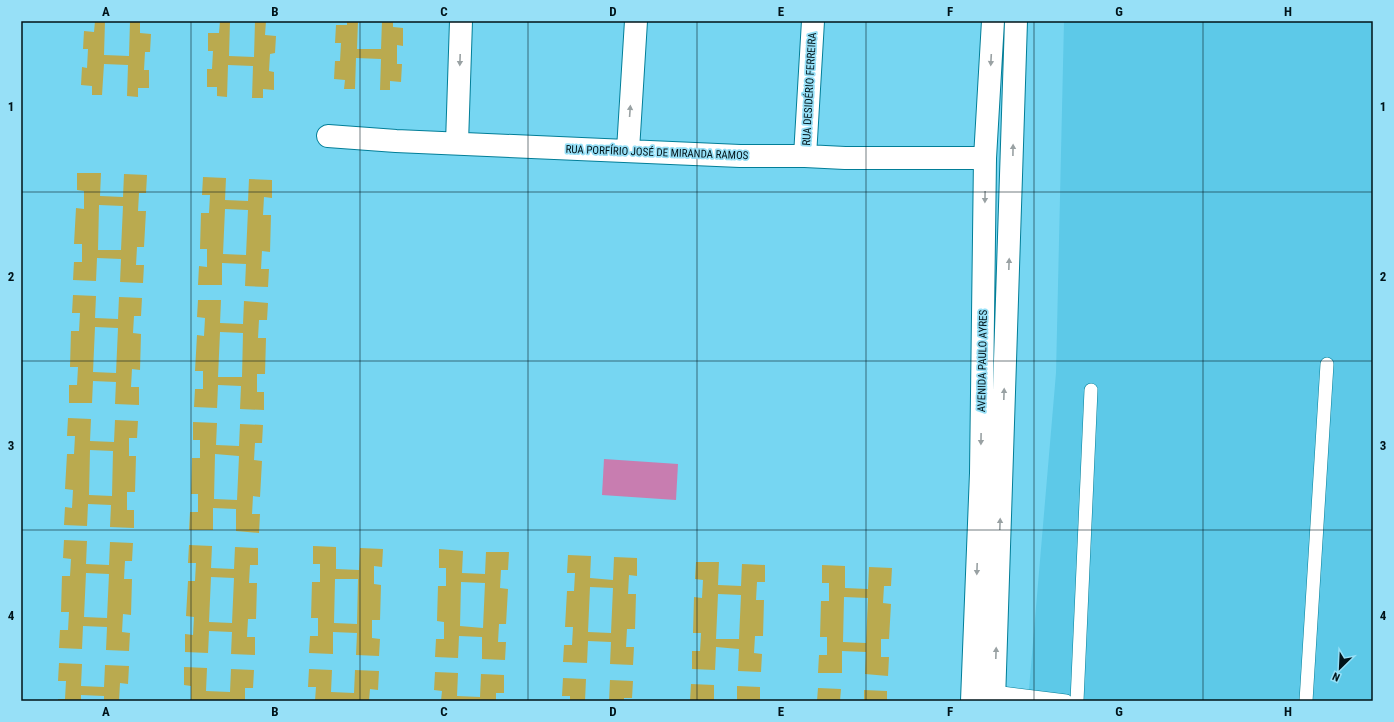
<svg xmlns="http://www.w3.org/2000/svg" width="1394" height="722" font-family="'Roboto Condensed',sans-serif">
	<rect width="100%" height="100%" fill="#76d6f2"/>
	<path fill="#5dc9e8" d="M1064,21H1373V701H1028L1056,373Z"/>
	<path fill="#c87db0" d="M604,459L678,464L676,500L602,495Z"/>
	<path fill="#baaa4f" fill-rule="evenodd" d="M95,21H105L104,55L129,56L130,21H140V33L151,34L150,52H145L144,70H149V88H138V97L127,96L128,65L104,64L102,95H92V86L81,85L82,67L87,68L88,49H83L84,31L94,32Z
		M220,21H230L229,56L254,57L255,21H266L265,35L276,36L275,53L270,54L269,71L274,72V90L263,89V98H252L253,66L228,65L227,97L217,96V87H207V69H212L213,51H208V33H219Z
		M347,21H358L357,49H381L382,21H393V27L403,28V46L397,45V64H402L401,82L390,81V90H380L381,59L356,58L355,89H344L345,80L334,79L335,61H340L341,43H335L336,25H347Z
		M77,173H101L100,196L123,197L124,174L147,175L146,193H139L138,211H146L144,247H137L136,265H144L143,283L120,282L121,259L97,258L96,281L73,280L74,262H82V244H74L76,208L84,209V191L77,190ZM99,205L123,206L121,250H98Z
		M203,177L226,178L225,200L248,201L249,179L272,180V198L264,197L263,215H271L270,252L262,251L261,269H269L268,287L245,286L246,264L222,263V285H198L199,266L207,267V249H200L201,213H209L210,195H202ZM225,209L248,210L246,255L223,254Z
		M73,295L96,296L95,318L118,319L119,297L142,298L141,316H134L133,333L141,334L140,370L132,369L131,387H139V405L115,404L116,382L93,381L92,403H69V385H77L78,367H70L71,331H79L80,313H72ZM95,327L118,328L116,373L93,372Z
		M198,300H221L220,323L243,324L244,301L268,303L267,320H259L258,338H266L265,374H257V392H264V410L240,409L241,386L218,385L217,408L194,407L195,389H203V371H195L197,335L204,336L205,318L197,317ZM220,332L243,333L242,377H218Z
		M68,418L91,419L90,441L114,442L115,420L138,421L137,438H129V456H136L135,492H127V510H134V528L110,527L111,505L88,504L87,526L64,525L65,507L72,508L73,490L65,489L67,454H74L75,436H67ZM90,450L113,451L112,496L89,495Z
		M193,422L217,423L216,445L239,446L240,424L263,425L262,443H255L254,460L262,461L260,497L253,496L252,514H260L259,533L236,531V509L213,508V530H189L190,512H198V494H191L192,458H200V440H193ZM215,454L239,456L237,500L214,499Z
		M64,540L87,541L86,564L109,565L110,542L133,543L132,561H125L124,579H132L131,615L123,614L122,632L130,633L129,651L106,650L107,627L83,626L82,649L59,648L60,630H68L69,612H61L62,576H70L71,559L63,558ZM86,573L109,574L107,618L84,617Z
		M189,545L212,546L211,568L234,569L235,547L258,548V565H250L249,583H257L256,619H248L247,637H255V655L231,654L232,632L209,631L208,653L185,652V634L193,635L194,617L186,616L188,581H195L196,563H188ZM211,577L234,578L232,623L209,622Z
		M313,546L336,547V569L359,570L360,548L383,549L382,567L374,566V584L381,585L380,620H372V638L380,639L379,656L356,655L357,633L333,632V654L309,653L310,636H318V618H311L312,582H320V564H313ZM335,579H358L357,624L334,623Z
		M439,549L463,551L462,573L485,574L486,552H509L508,570H501L500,588L508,589L506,624H499L498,642H506L505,660L482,659V637L459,636L458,658L435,657L436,639H444V622L437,621L438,586H446V568H439ZM461,582L485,583L483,628L460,626Z
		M568,555L591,556L590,578L613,580L614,557L637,558V576L629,575L628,594H636L635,629H627L626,647H634L633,665L610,664L611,642L588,641L587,663L563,662L564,645H572L573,627H565L567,591H574L575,573H567ZM590,587L613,588L611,633L588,632Z
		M696,562H719L718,585L741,586L742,564L765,565V582H757L756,600H764L763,636H755L754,653L762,654L761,672L738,671L739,649L716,647L715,670L692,669V651H700L701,633H693L694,597L702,598L703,580L695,579ZM718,594L741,595L739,639H716Z
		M822,565L845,566V588L868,589L869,567L892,568L891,586H884L883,603L891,604L889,639H881V657H889L888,676L865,674L866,652L842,651V673H818L819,655H827V637H820L821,601H829V583H822ZM844,597L868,598L866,643L843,642Z
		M59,663L82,664L81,686L104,687L105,665L129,666L128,684L120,683L119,701H104V696L81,695V701H58V699H65L66,681H58Z
		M184,667L207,668L206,691L230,692L231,669L254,670L253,688H245V701L206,700V701H191V686L184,685Z
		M309,669L332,670L331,692L354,693L355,670L379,671L378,690L370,689L369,701H315L316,687H308Z
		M435,672L458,673L457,696L480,697L481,674L504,675V693H496V701H441L442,691L434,690Z
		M563,678L586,679L585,701H570V696H562Z
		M610,680L633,681L632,698H624V701H609Z
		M691,684L714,685V701H690Z
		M737,686L760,687V701H737Z
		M818,688L841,689L840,701H817Z
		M864,690L887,691V701H864Z"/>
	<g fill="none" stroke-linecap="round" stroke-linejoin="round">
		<defs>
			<path id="lane" d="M994,692L1066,701
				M1077,701L1091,390
				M1306,701L1327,364"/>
			<path id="street" d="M328,136L396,141L740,156H805L845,158H985
				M457,143L461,21
				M628,150L636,21
				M805,156L813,21"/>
			<path id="secondary" d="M972,701L981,473L985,158L993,21
				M994,701L1016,21"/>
		</defs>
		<use href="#lane" stroke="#027e98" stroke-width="14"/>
		<use href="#street" stroke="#027e98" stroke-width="24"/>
		<use href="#secondary" stroke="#027e98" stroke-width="24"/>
		<use href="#lane" stroke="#fff" stroke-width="13"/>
		<use href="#street" stroke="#fff" stroke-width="22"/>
		<use href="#secondary" stroke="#fff" stroke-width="22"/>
	</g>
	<defs><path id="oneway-solid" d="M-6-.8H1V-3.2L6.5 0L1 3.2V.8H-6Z"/></defs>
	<g fill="#99a1a3">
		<use href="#oneway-solid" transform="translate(460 60) rotate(92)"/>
		<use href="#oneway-solid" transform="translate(991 60) rotate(93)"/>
		<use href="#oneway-solid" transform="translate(630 111) rotate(-86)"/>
		<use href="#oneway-solid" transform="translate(1013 150) rotate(-89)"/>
		<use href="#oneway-solid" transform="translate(985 197) rotate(91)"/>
		<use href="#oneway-solid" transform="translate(1009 264) rotate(-88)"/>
		<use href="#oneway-solid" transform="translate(1004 394) rotate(-88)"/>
		<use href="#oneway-solid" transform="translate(981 439) rotate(91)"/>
		<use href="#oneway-solid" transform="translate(1000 524) rotate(-88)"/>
		<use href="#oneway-solid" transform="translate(977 569) rotate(92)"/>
		<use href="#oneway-solid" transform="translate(996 653) rotate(-88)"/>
	</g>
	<path fill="none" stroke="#011319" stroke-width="1" stroke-opacity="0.55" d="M191,21V701M360,21V701M528,21V701M697,21V701M866,21V701M1034,21V701M1203,21V701M21,192H1373M21,361H1373M21,530H1373"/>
	<g text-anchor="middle" stroke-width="3.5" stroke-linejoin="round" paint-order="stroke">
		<g font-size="11" fill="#011319" stroke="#97e0f7">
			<text transform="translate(809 89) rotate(-87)" y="4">RUA DESIDÉRIO FERREIRA</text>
			<text transform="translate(657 152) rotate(2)" y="4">RUA PORFÍRIO JOSÉ DE MIRANDA RAMOS</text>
			<text transform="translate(982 361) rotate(-89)" y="4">AVENIDA PAULO AYRES</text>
		</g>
	</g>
	<rect width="1394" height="722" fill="none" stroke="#97e0f7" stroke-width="44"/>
	<g transform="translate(1340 668) rotate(204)" stroke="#97e0f7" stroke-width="3" paint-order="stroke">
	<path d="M0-3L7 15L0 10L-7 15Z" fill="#011319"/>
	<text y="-6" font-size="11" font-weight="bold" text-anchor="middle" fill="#011319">N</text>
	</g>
	<rect x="22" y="22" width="1350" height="678" fill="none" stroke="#011319" stroke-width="1.5"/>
	<g font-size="13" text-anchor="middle" font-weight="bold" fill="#011319">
		<text x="106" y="16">A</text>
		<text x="275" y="16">B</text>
		<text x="444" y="16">C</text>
		<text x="613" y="16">D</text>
		<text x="781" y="16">E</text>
		<text x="950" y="16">F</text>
		<text x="1119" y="16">G</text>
		<text x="1288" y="16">H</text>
		<text x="11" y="111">1</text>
		<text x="1383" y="111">1</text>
		<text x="11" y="281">2</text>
		<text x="1383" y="281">2</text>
		<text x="11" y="450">3</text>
		<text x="1383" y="450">3</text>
		<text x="11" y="620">4</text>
		<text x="1383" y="620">4</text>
		<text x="106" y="716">A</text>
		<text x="275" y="716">B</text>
		<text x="444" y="716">C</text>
		<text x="613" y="716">D</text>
		<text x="781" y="716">E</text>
		<text x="950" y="716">F</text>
		<text x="1119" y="716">G</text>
		<text x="1288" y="716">H</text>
	</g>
</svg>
